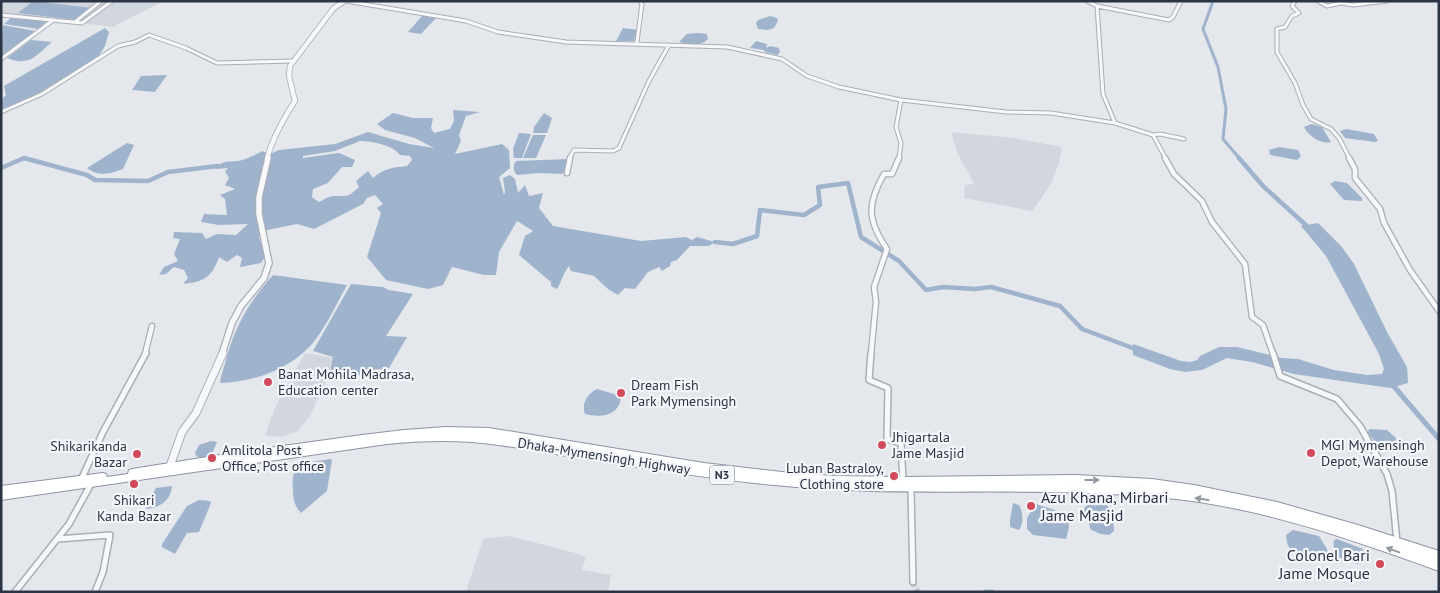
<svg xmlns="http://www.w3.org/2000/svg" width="1440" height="593" font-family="'PT Sans',sans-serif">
	<rect width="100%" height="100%" fill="#e4e7ec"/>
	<path fill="#d2d6de" d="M1,1H163L113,27L1,14Z
		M951,132L1014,138L1062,147L1059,163L1051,184L1032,211L964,198L965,185L974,184L957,152Z
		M305,353L333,358L325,383L310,416L297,432L279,437L265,435L276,405Z
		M510,536L579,554L586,557L582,570L611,575L608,592H466L483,539Z"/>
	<path fill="#9fb4cc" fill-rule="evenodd" d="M33,1L92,8L76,20L18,13Z
		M423,15L437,17L421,34L408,32Z
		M770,16L777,18L778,21L774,28L768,30L758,29L756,23L758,20Z
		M11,18L47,21L38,29L4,24Z
		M3,25L35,31L1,57Z
		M105,28L109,32L105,46L98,57L31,98L1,110V100L6,95L4,86Z
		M623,28L638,30L634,41H616Z
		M697,33L707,34L708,39C700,47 690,44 679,42L687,34Z
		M31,40L52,42C35,56 30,67 7,58Z
		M756,41L767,44L766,48L770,46L779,48L780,52L777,55L765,52L764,50L750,48Z
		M167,75L155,92L132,90L141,76Z
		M453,110L480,112L466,116L459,135L461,141L455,154L502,144L509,150L510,168L499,177L504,195L505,192L503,178L510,175L515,179L518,193L525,185L529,196L543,193L539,208L553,226L641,241L686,237L692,240L697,237L715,242L709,246H690L677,260L671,262L670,266L662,271L659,267L648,272L635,289L625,288L618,295L608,289L594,276L571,271L569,266C563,273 562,281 557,289L551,286V282L519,255L525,236L533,231L517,221L499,252L496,275H484L452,267L443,285L428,289L386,280L367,257L381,213L377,208L383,204L375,195L367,198L363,204L314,229L297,224L263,231L259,237L265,257L261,263L240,267L242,258L237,255L227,262L219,257C212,277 204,282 183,284L188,278L184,270L174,267L166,274L159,275L164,267L178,261L174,254L180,239L173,238L174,232L202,233L206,239L217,234L236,235L248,224L219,225L201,222L204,214L227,215L225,199L220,195L235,189L225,185L229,178L225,171L228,168L216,169C222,160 228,162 237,161C242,161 258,154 262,151L270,154L279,150L335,144L368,132L409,144L434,148L415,138L385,130L377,124L393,113L413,118H433L431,128L434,133L450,129L454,121ZM360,141C371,141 393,145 400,155L410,156L412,160L407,166C395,167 382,169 373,178L368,171L356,181L359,187C347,198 348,196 334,196C329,196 323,200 319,202L312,197L313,189L328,183L342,167H352L355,160L339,153L303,158V156L335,151Z
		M544,113L552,118L547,133H533L534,127Z
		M1311,124L1322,127L1331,142C1322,145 1308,136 1304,127Z
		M1346,129L1374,134L1378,141L1375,142L1345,138L1340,131Z
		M519,133L531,134L522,158H514L513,149Z
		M533,135H546L536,158H523Z
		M127,143L134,145L123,169C110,174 98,177 87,168Z
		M1279,147L1298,150L1301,156L1297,160L1270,155L1269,150Z
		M568,159L564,173L561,174L538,173L517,175C513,171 513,165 516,161Z
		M1335,181L1347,183L1362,198V201L1344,200L1330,184Z
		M1318,223L1342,247L1354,264L1387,332L1407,367L1408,383L1390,388L1294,374L1252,362L1227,358L1202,370L1185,372L1170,369L1133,355V344L1181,361L1190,362L1197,360L1200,356L1219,347H1237L1282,358L1298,359L1334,370L1367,375L1382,374L1384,369L1379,354L1326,256L1301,226Z
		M273,275L347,285C337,303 328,323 316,339C294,368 256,382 220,383C221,374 225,365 227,356C237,323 250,301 273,275Z
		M351,284L383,287L389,290L413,294L386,336L407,337L389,368L366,371L357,376L330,371L333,357L313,351Z
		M597,389L621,396C620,416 601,418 585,414C581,404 587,394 597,389Z
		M1369,429L1387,430L1396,438V442L1387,446L1378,445L1368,433Z
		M211,441L217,442L211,456L207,458L197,457L195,453L199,445Z
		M329,459L332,460L327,491L301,513C295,507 293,499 293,491C293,487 292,482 293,478C294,461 317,462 329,459Z
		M172,486C171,501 159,508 146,509L156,488Z
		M1091,499C1109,498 1114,515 1114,531L1109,535L1101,534L1091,530L1084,509Z
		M199,500L210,501L211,503L199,532L187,533L175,554L162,547V544L187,506Z
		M1013,503L1019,505C1023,512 1024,523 1019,530L1010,527V520Z
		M1036,504L1067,514L1069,527L1066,539L1033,535L1027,529V518Z
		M1293,530L1319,536L1327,549L1328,555L1325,559C1307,561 1287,558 1286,535Z
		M1337,539L1363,549L1366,562L1357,564L1338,557C1334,552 1333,547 1334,540Z"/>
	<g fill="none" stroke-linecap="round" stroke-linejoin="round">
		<path stroke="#9fb4cc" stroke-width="3" d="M1213,1L1203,29L1218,67L1226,109L1223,139L1240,159
			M22,159H28"/>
		<path stroke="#9fb4cc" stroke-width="4.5" d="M1239,158L1263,186L1309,228
			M1,168L24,158L87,175L95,180L148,181L168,172L218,166
			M715,242L733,244L757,236L760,210L804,215L820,205L818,187L848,183L861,237L899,261L926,290L943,287L975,289L991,287L1060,306L1082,329L1138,350"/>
		<path stroke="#9fb4cc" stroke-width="5" d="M1391,383L1439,439
			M986,592H992"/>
		<path stroke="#bfc3cb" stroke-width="5" stroke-dasharray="5 2.5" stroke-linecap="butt" d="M913,582L918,592"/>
		<defs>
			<path id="minor-far2" d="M346,1L466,21L498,32L566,42L727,47L782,59L807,76L839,87L901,100L896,127L901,143L899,159
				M1087,1L1097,6L1103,94L1115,123
				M1295,1L1292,6L1299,13L1292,16L1285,27L1277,29V52L1295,83L1303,105L1311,119L1331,129L1339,138L1350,159
				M1318,1L1327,6L1341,3L1353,5L1387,1
				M1097,6L1169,20L1173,17L1181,1
				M1,15L82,23L112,1
				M75,22L101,1
				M637,42L642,4L640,1
				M1,59L52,21
				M901,100L1006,112L1051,113L1115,123L1153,135L1166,159
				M1,112L42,94L118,46L135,42L149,35L186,48L217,63L292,61
				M1153,135L1160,134L1184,139
				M569,159L574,150L613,151L619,148L649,81L669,45"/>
			<path id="minor-far1" d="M1165,158L1174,174L1202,201L1212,222L1245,264L1252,317L1263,325L1273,354
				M1349,158L1355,169V178L1380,209L1384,223L1410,270L1439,311
				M567,173L570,158
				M145,354L152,326
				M871,354L876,302L874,287L887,249C867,220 867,204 884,174H892L899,158"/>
			<path id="minor" d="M871,353L869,380L888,388L887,439L901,443L903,481
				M1273,353L1280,376L1337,399L1360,426L1387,474L1392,491L1397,542
				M81,480L103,432L146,353
				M911,489L913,582
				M58,539L110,535L103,572L95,592
				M15,592L69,524L91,484"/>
			<path id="tertiary-far2" d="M267,159C272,139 284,118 295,101L289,76L290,66L333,9L344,1"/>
			<path id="tertiary-far1" d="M222,354L232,323L241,306L264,278L269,263L259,214V197L268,158"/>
			<path id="tertiary" d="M169,469L182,432L196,413L223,353"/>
			<path id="trunk" d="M446,427L489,428L704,463L791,473L834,476L903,477L1076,475L1152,479L1194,485L1277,502L1358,525L1439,551V561L1353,532L1439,561V571C1353,540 1266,509 1176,499C1042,484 908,499 775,485C709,479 644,468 578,458C543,452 508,445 472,442C444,440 415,441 387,444L1,500V486L103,473L106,474L107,477L128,474L129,470L132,469L226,454L362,435L404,430ZM1021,483C1079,483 1136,485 1194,493L1201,494C1141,485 1081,483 1021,483Z"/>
		</defs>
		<use href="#minor-far2" stroke="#a9aeb7" stroke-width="5"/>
		<use href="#minor-far1" stroke="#a9aeb7" stroke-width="7"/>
		<use href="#minor" stroke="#a9aeb7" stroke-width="8"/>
		<use href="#tertiary-far2" stroke="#a9aeb7" stroke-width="6"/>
		<use href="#tertiary-far1" stroke="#a9aeb7" stroke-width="8"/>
		<use href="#tertiary" stroke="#a9aeb7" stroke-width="9"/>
		<use href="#trunk" stroke="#8b94a3" stroke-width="2"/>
		<use href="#minor-far2" stroke="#f7f8fa" stroke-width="3"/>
		<use href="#minor-far1" stroke="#f7f8fa" stroke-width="4.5"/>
		<use href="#minor" stroke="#f7f8fa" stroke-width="5"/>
		<use href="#tertiary-far2" stroke="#f7f8fa" stroke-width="4.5"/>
		<use href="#tertiary-far1" stroke="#f7f8fa" stroke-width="5.5"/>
		<use href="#tertiary" stroke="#f7f8fa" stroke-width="7"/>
		<use href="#trunk" fill="#fff" fill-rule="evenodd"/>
	</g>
	<defs><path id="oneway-solid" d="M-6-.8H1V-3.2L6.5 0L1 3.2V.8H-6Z" transform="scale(1.25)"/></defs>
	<g fill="#959aa2">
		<use href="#oneway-solid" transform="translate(1092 480)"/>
		<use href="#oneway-solid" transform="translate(1202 499) rotate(-171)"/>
		<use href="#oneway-solid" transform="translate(1393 550) rotate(-160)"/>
	</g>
	<g fill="#d1495b" stroke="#f4f6f9" stroke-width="2">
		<circle cx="268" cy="382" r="5"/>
		<circle cx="621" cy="393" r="5"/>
		<circle cx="882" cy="445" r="5"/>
		<circle cx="1311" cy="453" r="5"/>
		<circle cx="137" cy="454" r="5"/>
		<circle cx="212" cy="458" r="5"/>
		<circle cx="894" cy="476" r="5"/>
		<circle cx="134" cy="484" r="5"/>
		<circle cx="1031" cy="506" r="5"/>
		<circle cx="1380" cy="564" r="5"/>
	</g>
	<g text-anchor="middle" stroke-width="4.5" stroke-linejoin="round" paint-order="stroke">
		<rect fill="#f4f6f9" stroke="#676e7b" stroke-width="1" x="709.5" y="465.5" width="25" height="19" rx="4"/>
		<g font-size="12" font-weight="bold" fill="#2b3445">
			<text x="722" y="479">N3</text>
		</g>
		<g font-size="14" fill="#2b3445" stroke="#f4f6f9" text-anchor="start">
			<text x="278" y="379">Banat Mohila Madrasa,<tspan x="278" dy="16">Education center</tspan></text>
			<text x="631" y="390">Dream Fish<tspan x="631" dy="16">Park Mymensingh</tspan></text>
			<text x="892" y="442">Jhigartala<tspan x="892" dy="16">Jame Masjid</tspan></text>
			<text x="1321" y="450">MGI Mymensingh<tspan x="1321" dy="16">Depot, Warehouse</tspan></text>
			<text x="127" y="451" text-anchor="end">Shikarikanda<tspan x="127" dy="16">Bazar</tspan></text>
			<text x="222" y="455">Amlitola Post<tspan x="222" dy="16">Office, Post office</tspan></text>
			<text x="884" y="473" text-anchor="end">Luban Bastraloy,<tspan x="884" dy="16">Clothing store</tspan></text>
			<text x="134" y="505" text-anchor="middle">Shikari<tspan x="134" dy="16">Kanda Bazar</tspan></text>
		</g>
		<g font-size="14" fill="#2b3445" stroke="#f4f6f9">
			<text transform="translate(604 456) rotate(9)" y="5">Dhaka-Mymensingh Highway</text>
		</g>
		<g font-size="16" fill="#2b3445" stroke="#f4f6f9" text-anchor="start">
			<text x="1041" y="503">Azu Khana, Mirbari<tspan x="1041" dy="18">Jame Masjid</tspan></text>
			<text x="1370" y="561" text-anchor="end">Colonel Bari<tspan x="1370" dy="18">Jame Mosque</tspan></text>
		</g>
	</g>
	<rect width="1440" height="593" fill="none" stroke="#2b3445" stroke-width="5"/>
</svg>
